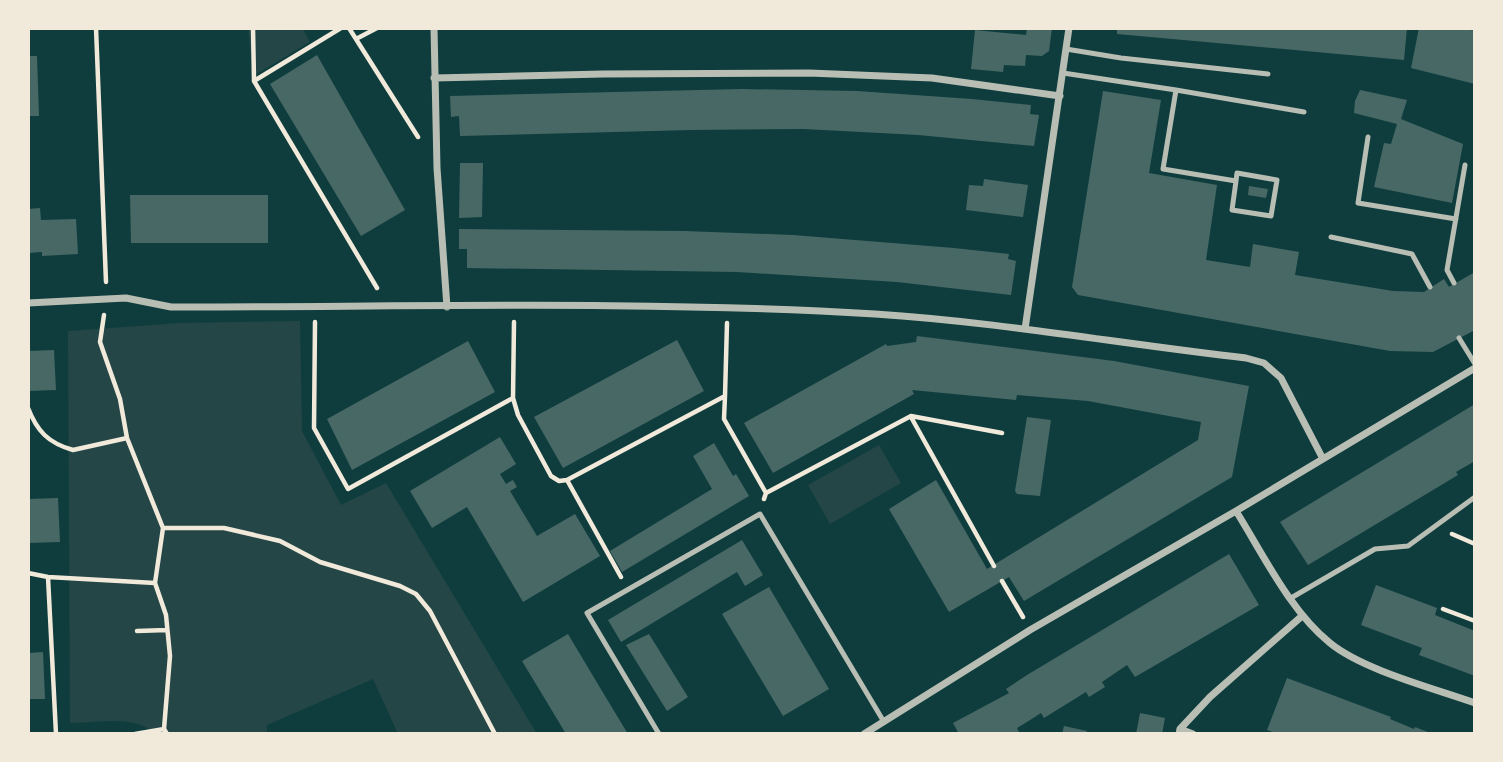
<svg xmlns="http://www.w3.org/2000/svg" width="1503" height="762" font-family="Roboto,sans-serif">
	<rect width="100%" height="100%" fill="#0f3d3e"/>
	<path fill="#244646" d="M248,28H302L310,42L253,76Z
		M300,321L302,431L341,505L386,483L537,734H398L373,679L267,725V734H156C134,714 98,723 70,723L68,331L180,323Z
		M879,445L901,483L830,524L808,485Z"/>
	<path fill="#486865" d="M1027,28H1052L1049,51L1042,56L1026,55L1025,66L1004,65L1003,72L971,69L975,30L1026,35Z
		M1117,28H1407L1404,60L1117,34Z
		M1419,28H1461L1475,31V84L1411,68Z
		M317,55L405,210L361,236L270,84Z
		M28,56H37L39,116H28Z
		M742,89L857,91L972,99L1031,105L1030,114L1039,115L1034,146L918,135L804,129L691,130L460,136L459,116L451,117L450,96Z
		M1360,90L1407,100L1401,119L1463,144L1452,203L1374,187L1384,143L1391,144L1397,124L1354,113L1355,101Z
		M1103,91L1161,100L1149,173L1217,185L1206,260L1250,267L1253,244L1299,252L1295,275L1393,291L1424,292L1444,279L1449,287L1475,272V330L1433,352L1390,351L1078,295L1072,287Z
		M460,163H483L482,217L459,218Z
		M984,179L1028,185L1023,217L966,210L969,185L983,186Z
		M1249,186L1268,189L1266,198L1248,195Z
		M130,195H268V243H131Z
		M40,208L41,220L76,219L78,254L42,256V252L28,253V209Z
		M459,229L685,231L793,235L954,248L1009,254L1008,259L1016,261L1011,295L897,282L737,272L467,268V249H459Z
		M917,336L1114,361L1249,386L1232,477L1024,601L1009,577L949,612L889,509L936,480L987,569L1198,440L1201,422L1088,401L1017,395L1016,400L912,390L914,394L773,473L744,423L886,344L887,346L916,342Z
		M677,340L704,391L563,468L534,417Z
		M468,341L495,392L352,470L327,419Z
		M54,350L56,390L28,391V351Z
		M1475,404V461L1456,472L1458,475L1308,565L1280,522Z
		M1027,417L1051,420L1040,496L1017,494L1015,491Z
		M500,437L516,464L500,474L506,484L513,480L517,487L510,491L537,536L575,514L600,556L523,602L467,507L432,528L410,491Z
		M714,443L733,476L736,474L749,496L622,572L610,551L712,489L693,456Z
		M58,498L60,542L28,543V499Z
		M742,540L763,575L745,586L737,572L621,642L608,620Z
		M1229,554L1259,605L1135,677L1127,665L1102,682L1105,687L1089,697L1086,692L1044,718L1041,713L1027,722L1017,728L1020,734H959L953,723L1009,693L1006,689L1027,675Z
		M1376,585L1437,608L1435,615L1475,631V676L1419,655L1422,648L1361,625Z
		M769,587L829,689L783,716L722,614Z
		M568,634L599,686L628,734H566L554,714L522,661Z
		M649,634L688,697L667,711L626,645Z
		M43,652L45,699H28V653Z
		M1287,678L1391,717L1390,719L1414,729L1415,727L1433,734H1278L1267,730Z
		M1140,713L1165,718L1162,734H1136Z
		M1064,726L1087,731L1086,734H1062Z"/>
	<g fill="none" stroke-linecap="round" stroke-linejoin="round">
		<path stroke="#f1e9da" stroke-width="4.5" d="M96,28L106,282
			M253,28L254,80
			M341,28L254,81L377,288
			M349,28L418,137
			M356,39L377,28
			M104,315L100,342L120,399L127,438L163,528H224L280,541L320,562L400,586L416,594L430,611L495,734
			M315,322L314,428L348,489L513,398
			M514,322L513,398L518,415L551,476L559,481L567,480L621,577
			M725,396L727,323
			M28,408C37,431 48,443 73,450L127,438
			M911,417L994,566
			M567,480L725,396L724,419L766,493L764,499
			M766,493L911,416L1002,433
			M163,528L155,583L166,615L170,656L164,729
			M1452,534L1475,544
			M28,573L48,577L155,583
			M48,577L56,734
			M1002,581L1023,617
			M1443,609L1475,621
			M137,631L167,630
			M135,734L164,729L167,734"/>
		<path stroke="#b8beb3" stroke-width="5" d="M1066,49L1121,58L1268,74
			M1063,73L1176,90L1163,169L1236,181L1237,173L1277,180L1271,216L1232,210L1236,181
			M1176,90L1304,112
			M1368,137L1358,203L1456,219
			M1331,237L1412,254L1430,287
			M1454,283L1447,270L1465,165
			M1459,338L1475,364
			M1291,598L1375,549L1408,546L1475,497
			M659,734L587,613L760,514L884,722"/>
		<path stroke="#b8beb3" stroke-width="7" d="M434,28L437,168L447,307
			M434,78L603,74L809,73L932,78L1060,96
			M28,303L126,298L171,307C405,307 641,300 875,314C999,322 1122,344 1246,358L1264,363L1281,378L1323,459
			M1025,329L1069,28
			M1236,511C1263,554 1290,611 1330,643C1363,670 1433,688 1475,703
			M1180,729L1193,734
			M864,734L1030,630L1236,511L1475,368
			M1179,734L1180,729L1210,697L1302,616"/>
	</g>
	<rect width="1503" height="762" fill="none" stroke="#f1e9da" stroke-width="60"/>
</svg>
